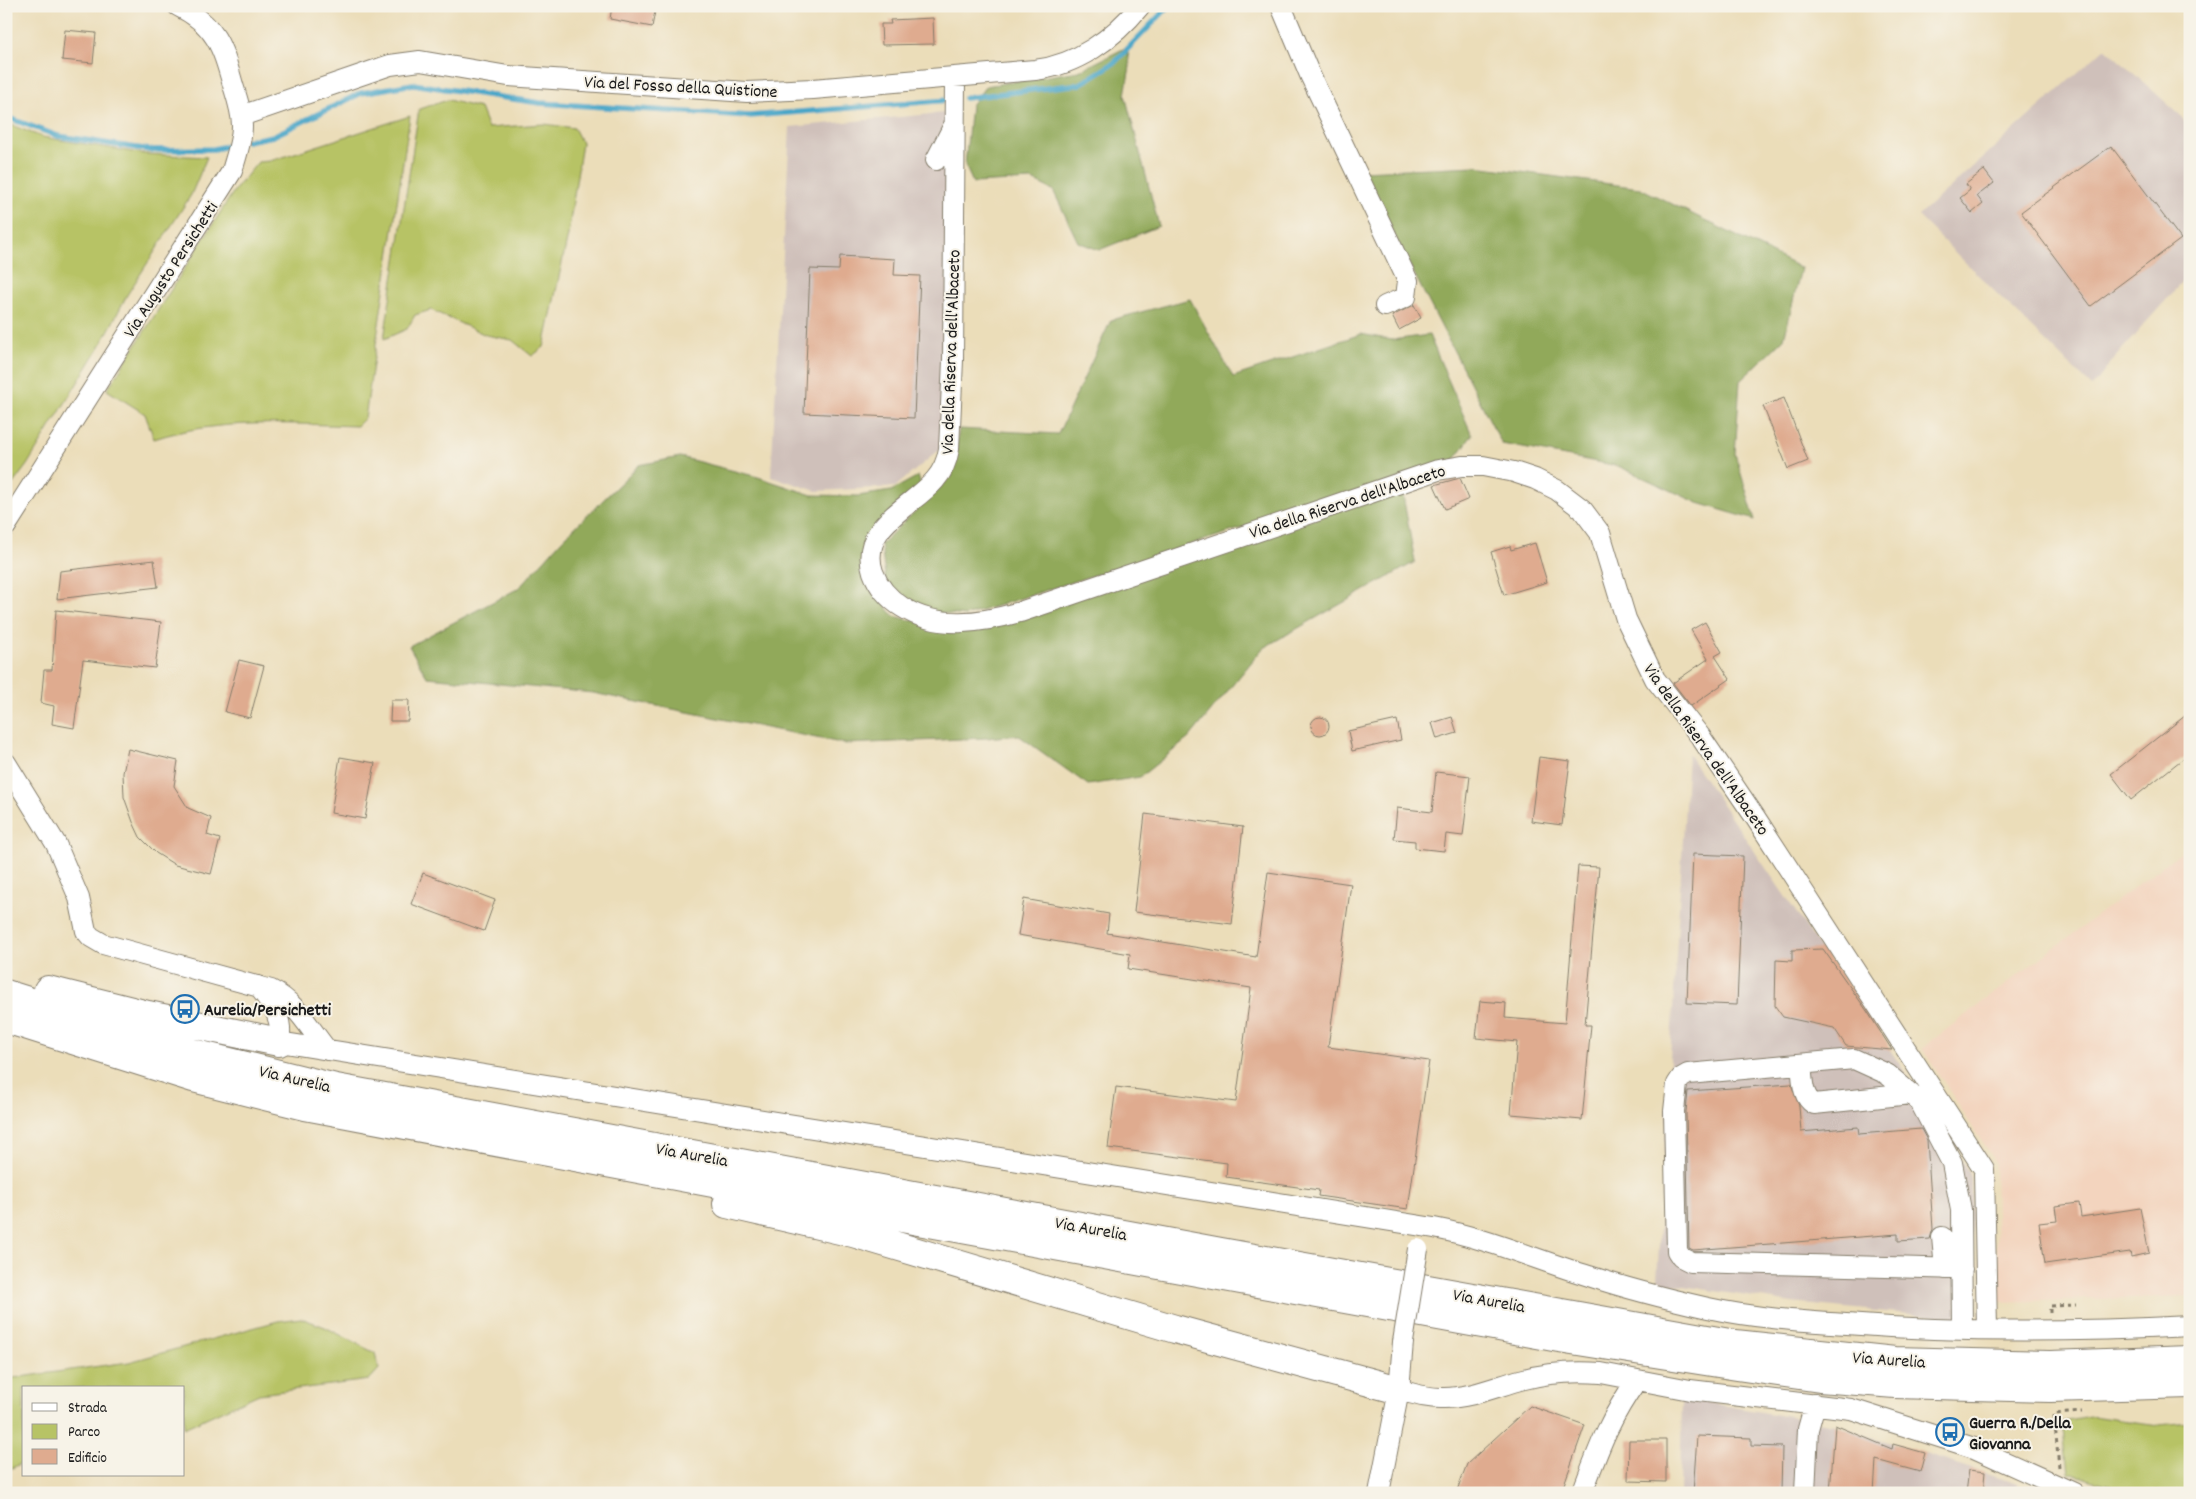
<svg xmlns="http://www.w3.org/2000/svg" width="2196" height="1499" font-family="Dekko,sans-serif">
	<rect width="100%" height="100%" fill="#f7f3e8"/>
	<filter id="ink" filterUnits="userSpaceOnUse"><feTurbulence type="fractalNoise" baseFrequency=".02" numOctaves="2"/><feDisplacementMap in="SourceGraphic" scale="10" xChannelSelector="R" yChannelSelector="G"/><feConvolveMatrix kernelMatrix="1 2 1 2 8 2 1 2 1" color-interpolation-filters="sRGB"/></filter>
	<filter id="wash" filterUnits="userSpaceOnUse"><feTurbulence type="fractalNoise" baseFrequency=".0096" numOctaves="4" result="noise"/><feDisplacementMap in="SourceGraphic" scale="20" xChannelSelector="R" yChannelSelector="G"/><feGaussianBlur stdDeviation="1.12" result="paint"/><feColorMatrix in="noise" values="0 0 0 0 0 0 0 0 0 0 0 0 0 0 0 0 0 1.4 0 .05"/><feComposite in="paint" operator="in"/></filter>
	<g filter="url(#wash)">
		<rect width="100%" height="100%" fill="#ebddb9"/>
		<path fill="#f3d4be" d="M2190,845V1296L1998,1302L1995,1162L1922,1048Z"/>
		<path fill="#cfc0ba" d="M2105,48L2180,115L2190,129V288L2183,281L2118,354L2092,387L1918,216Z
			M955,112L950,441L895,487L816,491L771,476L790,127Z
			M1688,754L1905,1072L1971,1176L1972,1320L1792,1303L1664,1283L1657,1279Z
			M1682,1398L1835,1425L2018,1484L2017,1493H1680Z"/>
		<path fill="#b7c365" stroke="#6a7040" d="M448,100L480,108L488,128L544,124L574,128L582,143L568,235L544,347L532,356L512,340L486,335L431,310L415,315L407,329L384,339L419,109Z
			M410,116L365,418L357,426C290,424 219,418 154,439L145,414L107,390L234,191L258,162L270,161Z
			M6,123L42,137L145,154L207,157L191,195L127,295L102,343L27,465L6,493Z
			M301,1318L325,1327L375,1353L379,1369L369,1380L259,1394L184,1428V1388H24V1462L6,1471V1379L129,1362L278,1321Z
			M2090,1416L2159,1425L2190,1422V1493H2137L2068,1473L2062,1421Z"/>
		<path fill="#91a95a" stroke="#56623b" d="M1127,47L1130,66L1125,95L1159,226L1099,250L1078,242L1053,190L1032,180L973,183L965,165L971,105L986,86L1079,71Z
			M1476,166L1640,188L1801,268L1784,339L1740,381L1735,454L1755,520L1698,503L1618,466L1502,444L1361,171Z
			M1190,299L1233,377L1361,334L1392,340L1429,335L1472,435L1454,461L965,616L925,611L886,584L881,544L952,476L959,429L1058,434L1111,320Z
			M680,457L758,477L812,495L858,496L891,491L918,476L921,485L878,529L872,589L894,616L960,632L1402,490L1415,562L1263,648L1189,738L1140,777L1088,785L1018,735L986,738L846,744L593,693L427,677L409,646L519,588L563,539L639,465Z"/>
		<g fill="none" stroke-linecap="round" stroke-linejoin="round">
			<path stroke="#4aa6c8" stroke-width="5.5" d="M965,98L1080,84L1114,63L1169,6
				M6,117L58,136L150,150L214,149L231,145
				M247,141L273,136L361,93L413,84L540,103L750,116L949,100"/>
		</g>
		<g id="blocks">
			<path fill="#dfab8f" d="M612,6H656L652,27L610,19Z
				M933,18L934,44L882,45L881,24H891L890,20Z
				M65,30L96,33L93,63L62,60Z
				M2111,146L2181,239L2091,306L2021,212Z
				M1984,170L1994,183L1977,196L1983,204L1972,213L1960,198L1970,190L1966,184Z
				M840,256L895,259L894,275L920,276L914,418L804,413L810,269L839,270Z
				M1414,305L1421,318L1399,330L1392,316Z
				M1784,398L1808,461L1788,469L1763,406Z
				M1460,478L1469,499L1445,509L1434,485Z
				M1535,543L1547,582L1504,595L1491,552L1510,546L1511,550Z
				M154,560L158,587L57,599L60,571Z
				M56,610L161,622L155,668L83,660L74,728L52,724L54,706L41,703L44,670H52Z
				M1705,622L1722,652L1715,656L1730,679L1691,706L1673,683L1708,659L1691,630Z
				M239,660L264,666L250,718L225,712Z
				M391,700H409L408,721H390Z
				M2190,712V753L2131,800L2111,774Z
				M1311 726a9 9 0 1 1 18 0a9 9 0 1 1-18 0Z
				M1452,717L1457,733L1437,739L1432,723Z
				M1397,720L1401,740L1352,751L1348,731Z
				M128,749L178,761L174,786L188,808L211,818L207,835L220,839L211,874L175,865L156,853L140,837L133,822L124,797L123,773Z
				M340,757L375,763L365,819L331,813Z
				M1539,757L1570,761L1562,825L1531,821Z
				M1436,772L1470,776L1463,836L1446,834L1444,851L1415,848V841L1394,839L1397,808L1432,812Z
				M1145,814L1243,827L1232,924L1134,912Z
				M1693,854L1743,856L1737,1005L1687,1003Z
				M1578,866L1599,867L1585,1025H1591L1582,1120L1511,1114L1517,1042L1476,1038L1480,1001L1506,1003L1505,1018L1565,1023Z
				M1268,872L1351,884L1328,1047L1429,1061L1408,1209L1318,1196L1319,1190L1226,1177L1227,1163L1108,1148L1116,1087L1236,1102L1251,988L1128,969L1130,954L1018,935L1024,899L1109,914L1107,933L1256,957Z
				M423,873L495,900L484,931L411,904Z
				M1823,949L1867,1011L1892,1050L1846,1046L1834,1028L1783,1017L1775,1006L1776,960L1792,961V950Z
				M1791,1084L1799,1106L1801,1132L1858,1127L1859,1134L1921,1129L1927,1140L1933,1229L1930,1239L1898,1241V1234L1693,1250L1689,1248L1686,1112L1688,1091Z
				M2079,1203L2081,1217L2140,1208L2149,1253L2131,1257L2130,1252L2045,1264L2039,1223L2057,1221L2055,1206Z
				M1530,1406L1585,1425L1562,1490L1557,1488L1556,1493H1456L1467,1464Z
				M1835,1425L1892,1449L1893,1444L1925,1453L1920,1472L1876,1460L1874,1493H1830Z
				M1697,1436L1751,1438V1446L1782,1447L1781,1493H1693Z
				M1629,1440H1666V1482L1628,1481Z
				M1969,1470L1985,1472L1983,1493H1966Z"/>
		</g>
	</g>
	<g filter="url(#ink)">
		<use href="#blocks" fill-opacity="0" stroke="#847c6a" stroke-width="1"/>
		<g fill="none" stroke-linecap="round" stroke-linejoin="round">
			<defs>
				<path id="minor" d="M1281,6L1310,75L1408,281L1406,297L1385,306
					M955,78L953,360L949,449C947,461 943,471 935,480C912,507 858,527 873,572C878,586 889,599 902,607C938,630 981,623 1020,612L1438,470L1462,466H1483L1514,472L1535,479L1557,490L1582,509L1600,533L1626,619L1655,679L1700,736L1755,817L1984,1169L1987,1330
					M241,116L390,65L420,61L508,76L747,92L813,89L1035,70C1077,65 1113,39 1140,6
					M936,160L954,125
					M6,526L232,171C236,157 242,141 242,126C242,112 237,98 233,85C222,46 216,25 178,6
					M6,763L56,844L79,898L86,931L91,937L103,944L271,990C297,1003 309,1028 327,1050
					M258,986C272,1004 284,1018 279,1042L1434,1228C1487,1238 1537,1260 1589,1276C1628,1289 1668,1299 1708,1308C1754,1318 1800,1321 1846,1324C1960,1333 2076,1332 2190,1326
					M1801,1064C1803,1078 1801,1096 1814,1104L1911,1094
					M1942,1237L1945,1269
					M1962,1330L1961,1210L1952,1163L1920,1102L1887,1074L1854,1059L1688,1074L1681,1078L1677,1084L1674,1111L1677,1251L1681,1257L1691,1262L1962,1269
					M1399,1390C1414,1394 1429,1399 1444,1398C1470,1398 1495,1387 1520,1380C1546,1373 1574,1371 1601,1373L1690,1390L1851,1409L1974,1448L2074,1493
					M1379,1493L1399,1390L1403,1342
					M1582,1493C1599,1448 1609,1419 1637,1380
					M1805,1493L1808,1429L1815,1404"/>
				<path id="highway" d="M48,990L148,1015L279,1042
					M6,994L193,1053L336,1088L1221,1252L1735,1344L1895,1361L2050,1365L2190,1360
					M6,1019L193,1078L305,1106L792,1198L1559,1338L1737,1366L1820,1378L1895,1384L2050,1388L2190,1384
					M727,1204L853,1233L1175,1329L1399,1390"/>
			</defs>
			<use href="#minor" stroke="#847c6a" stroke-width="22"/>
			<use href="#highway" stroke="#847c6a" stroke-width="30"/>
			<path stroke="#847c6a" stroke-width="3" stroke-dasharray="4 4" stroke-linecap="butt" d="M2050,1313V1306L2076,1305
				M2059,1467L2054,1414L2082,1412"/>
			<use href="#minor" stroke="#fff" stroke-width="20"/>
			<use href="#highway" stroke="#fff" stroke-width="28"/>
			<defs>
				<path id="minor-bridge" d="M1403,1342L1418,1249"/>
			</defs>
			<use href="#minor-bridge" stroke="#847c6a" stroke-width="22" stroke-linecap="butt"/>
			<use href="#minor-bridge" stroke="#fff" stroke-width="20"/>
		</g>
	</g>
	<defs>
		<symbol id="bus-ring" viewBox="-11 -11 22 22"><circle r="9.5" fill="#f7f3e8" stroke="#1f6fb2" stroke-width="1.5"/><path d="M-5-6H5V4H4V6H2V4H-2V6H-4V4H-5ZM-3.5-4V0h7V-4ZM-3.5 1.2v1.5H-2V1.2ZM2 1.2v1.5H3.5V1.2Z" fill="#1f6fb2"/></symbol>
	</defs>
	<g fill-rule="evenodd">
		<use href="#bus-ring" x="169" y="993" width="32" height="32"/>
		<use href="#bus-ring" x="1934" y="1416" width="32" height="32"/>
	</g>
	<g text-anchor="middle" stroke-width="4" stroke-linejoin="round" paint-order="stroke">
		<g font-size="18" fill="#1c1c1c" stroke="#f7f3e8">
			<text transform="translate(681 86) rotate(3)" y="6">Via del Fosso della Quistione</text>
			<text transform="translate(170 269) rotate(-57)" y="6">Via Augusto Persichetti</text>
			<text transform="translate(950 352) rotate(-88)" y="6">Via della Riserva dell'Albaceto</text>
			<text transform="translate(1347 501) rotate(-18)" y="6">Via della Riserva dell'Albaceto</text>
			<text transform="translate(1707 749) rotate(55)" y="6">Via della Riserva dell'Albaceto</text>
			<text transform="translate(295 1078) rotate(13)" y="6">Via Aurelia</text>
			<text transform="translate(692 1154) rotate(10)" y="6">Via Aurelia</text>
			<text transform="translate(1091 1228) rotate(10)" y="6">Via Aurelia</text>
			<text transform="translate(1489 1300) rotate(10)" y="6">Via Aurelia</text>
			<text transform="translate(1889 1359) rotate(4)" y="6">Via Aurelia</text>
		</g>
		<g font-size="18" font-weight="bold" fill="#1c1c1c" stroke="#f7f3e8" text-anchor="start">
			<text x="204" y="1015">Aurelia/Persichetti</text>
			<text x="1969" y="1428">Guerra R./Della<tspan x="1969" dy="21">Giovanna</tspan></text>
		</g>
	</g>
	<rect width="2196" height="1499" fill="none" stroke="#f7f3e8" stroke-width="25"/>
	<rect x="22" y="1386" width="162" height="90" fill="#f7f3e8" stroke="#9f9d96"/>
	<rect x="32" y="1403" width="25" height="8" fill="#ffffff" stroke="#9f9d96"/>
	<text x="68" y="1412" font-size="15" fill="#1c1c1c">Strada</text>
	<rect x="32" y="1424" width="25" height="15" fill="#b7c365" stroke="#9f9d96"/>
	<text x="68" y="1436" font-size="15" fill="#1c1c1c">Parco</text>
	<rect x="32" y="1449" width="25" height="15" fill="#dfab8f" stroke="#9f9d96"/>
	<text x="68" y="1462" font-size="15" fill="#1c1c1c">Edificio</text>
</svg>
